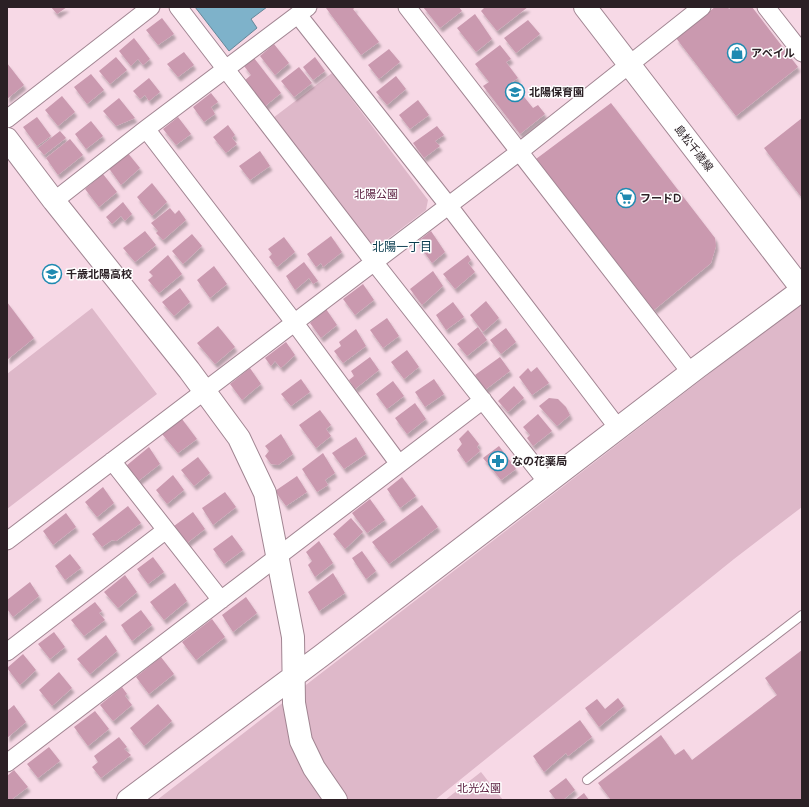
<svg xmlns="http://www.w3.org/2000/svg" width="809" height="807" font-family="'Varela Round','Noto Sans JP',sans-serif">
	<defs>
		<filter id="shadow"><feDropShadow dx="2.5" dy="4.5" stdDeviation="1" flood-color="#0004"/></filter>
	</defs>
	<rect width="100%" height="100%" fill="#f7d9e6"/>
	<path fill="#deb8c9" d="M332,73L428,200L426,210L377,247H368L273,118Z
		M802,302V507L734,559L435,800H157Z
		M92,308L157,394L7,509V374Z
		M481,772L503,800H445Z"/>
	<path fill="#7eb2ca" stroke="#658698" d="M195,7H267L251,19L257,28L229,51Z"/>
	<path fill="#ca99af" filter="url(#shadow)" d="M51,7H67L57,14Z
		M327,7H356L353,9L379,42L361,55L326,8Z
		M423,7H459L462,11L440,28Z
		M485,7H528L497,31L481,11Z
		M715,7H728L729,9L731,7H752L798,67L736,116L676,38Z
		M475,14L492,39L476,52L457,28Z
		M162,18L174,34L158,45L146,30Z
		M528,20L540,34L516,53L504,38Z
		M134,38L150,59L143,65L138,59L131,66L119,51Z
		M274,44L289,63L275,75L260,56Z
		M500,45L511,59L506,62L518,78L512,82L533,108L538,105L545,114L520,134L483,86L489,82L475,64Z
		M389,49L400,62L379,79L368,65Z
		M184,52L194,65L178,77L167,64Z
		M116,57L127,70L110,84L99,71Z
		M315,57L325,71L313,80L303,67Z
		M254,58L281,93L264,107L244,81L251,75L244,66Z
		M7,63L24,85L7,99Z
		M299,67L312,83L294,97L281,81Z
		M91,74L104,90L87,104L74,87Z
		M396,76L406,89L387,105L376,92Z
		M149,78L160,92L149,101L145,95L140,99L133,91Z
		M211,93L218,102L211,107L215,114L204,122L193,107Z
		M62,96L75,112L58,126L45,110Z
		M119,98L135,118L116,126L103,111Z
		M418,100L429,115L410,129L399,115Z
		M611,103L715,238L716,246L711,263L654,310L536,159Z
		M37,117L51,136L37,146L23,127Z
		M178,117L191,134L176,145L163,129Z
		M802,118V198L764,148Z
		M91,121L103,136L86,149L75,134Z
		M228,125L235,135L232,138L237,144L226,153L213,137Z
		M437,126L444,135L435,141L440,146L424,158L413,143Z
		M60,131L66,138L44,155L38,148Z
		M70,139L83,155L58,175L46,158Z
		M260,151L270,166L250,180L239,166Z
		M127,152L140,168L121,185L108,167Z
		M103,174L117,192L99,207L85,189Z
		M152,183L167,202L152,216L137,197Z
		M123,202L132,214L125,221L121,216L112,224L106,217Z
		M170,208L175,214L179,210L186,220L163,240L156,233L158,231L151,223Z
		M145,231L156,245L135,262L123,248Z
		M431,231L445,252L432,263L417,242Z
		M192,234L202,246L183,264L172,251Z
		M331,236L342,252L323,267L321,263L316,267L307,254Z
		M284,237L295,252L277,267L269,257L272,254L268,249Z
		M168,255L182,274L159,293L148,280L153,276L149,272Z
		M468,255L471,260L468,263L475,272L455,289L443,274Z
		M304,262L318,281L313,284L309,278L295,290L286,276Z
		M214,266L227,284L210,298L197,280Z
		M433,271L443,286L422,305L410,289Z
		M363,284L374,300L355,315L343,299Z
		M180,288L190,302L174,316L162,302Z
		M486,301L499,318L483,332L470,315Z
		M7,302L34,338L7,360Z
		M453,302L464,317L446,330L436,315Z
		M326,309L337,325L321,338L310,323Z
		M387,318L399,336L383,348L370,330Z
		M218,326L235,347L215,364L197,343Z
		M478,327L487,340L467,356L457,344Z
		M506,328L516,342L501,354L490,340Z
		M356,329L366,346L343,363L334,351L341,346L339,342Z
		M286,342L295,355L281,368L275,361L271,366L265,358Z
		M407,350L419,367L404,379L391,362Z
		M370,357L379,370L355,389L349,380L354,376L351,371Z
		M500,357L510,371L485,390L475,375Z
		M537,367L549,383L532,395L519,377L528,368L531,372Z
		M250,368L261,384L242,400L230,384Z
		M301,379L310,392L291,406L281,394Z
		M434,379L444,394L425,407L415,392Z
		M393,381L404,396L387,409L376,394Z
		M514,386L524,398L508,412L498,401Z
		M549,398L558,399L566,407L570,415L557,426L539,406Z
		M415,403L426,419L407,434L395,418Z
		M320,410L331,425L326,429L331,436L316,448L299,425Z
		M538,414L552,431L533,446L527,438L530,435L523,427Z
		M182,419L197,439L178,453L162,434Z
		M468,430L479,444L477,447L480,451L466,463L457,450L462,444L459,439Z
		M281,434L293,454L278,465L271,464L265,456L269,451L265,446Z
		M356,437L366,454L344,469L332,453Z
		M499,446L516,469L501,480L483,458Z
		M149,447L160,464L137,482L126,466Z
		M323,453L335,473L325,480L328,485L317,492L302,469Z
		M198,457L210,473L194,486L181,470Z
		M173,475L184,490L167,504L156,490Z
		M297,476L307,492L286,506L275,491Z
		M402,477L416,496L400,508L387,489Z
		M103,487L114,503L97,517L85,502Z
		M225,492L236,507L213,525L202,508Z
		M370,499L385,520L367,533L352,513Z
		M422,505L438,527L389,564L372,542Z
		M128,506L141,523L116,541L112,540L102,547L92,534Z
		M193,512L205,529L187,543L174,526Z
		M66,513L76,527L53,545L43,531Z
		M351,518L363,532L345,549L333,534Z
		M232,535L243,550L224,564L213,549Z
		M319,541L333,563L315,577L308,565L312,561L306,552Z
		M362,551L376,571L366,579L352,558Z
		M70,554L81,568L65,580L55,566Z
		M153,557L164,572L148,584L137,569Z
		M333,573L345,593L319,611L308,592Z
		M125,575L137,592L118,608L104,592Z
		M30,582L39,596L13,617L7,609V600Z
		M175,583L187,601L164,620L150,602Z
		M246,597L257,613L233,632L222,615Z
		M95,602L102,611L99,613L105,620L84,636L71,620Z
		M141,610L152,625L132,641L121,625Z
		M212,619L225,637L196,660L182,642Z
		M54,632L65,647L50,659L38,644Z
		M106,635L117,651L90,674L77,659Z
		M802,650V800H611L598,783L661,735L675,755L684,749L692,760L777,695L765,678Z
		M23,654L36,670L20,685L7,668Z
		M161,657L174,674L149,694L136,677Z
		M59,672L72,688L52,706L39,690Z
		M122,687L127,694L125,696L132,705L113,721L100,705Z
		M618,698L624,706L599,727L585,708L597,699L605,709Z
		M158,704L172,721L144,746L130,728Z
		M14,705L26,722L7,738V711Z
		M95,711L109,729L88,746L74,727Z
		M580,720L592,737L568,756L566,753L544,772L533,756Z
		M119,737L127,747L124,749L131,755L101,778L92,767L98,762L94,756Z
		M49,747L60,761L38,778L27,764Z
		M14,770L28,787L11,800H8L7,776Z
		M566,778L575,790L563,800H556L549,791Z
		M584,793L589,800H575Z"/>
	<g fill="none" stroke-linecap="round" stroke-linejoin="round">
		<defs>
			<path id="lane" d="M587,780L802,615"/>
			<path id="street" d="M178,7L374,262L547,482
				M407,7L691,373
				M766,7L802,53
				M298,15L448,205L618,428
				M7,119L151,7
				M146,129L294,322L399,464
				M54,201L146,129L308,7
				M112,461L221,600
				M7,541L519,152L702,7
				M7,652L166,530
				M7,763L483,400"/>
			<path id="secondary" d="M585,7L802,289
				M7,139L54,201L189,370L239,438L265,493L293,637L294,703L301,741L314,768L336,800
				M128,800L321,656L698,367L802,290"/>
		</defs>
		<use href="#lane" stroke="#a18592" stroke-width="10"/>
		<use href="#street" stroke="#a18592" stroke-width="19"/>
		<use href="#secondary" stroke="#a18592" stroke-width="24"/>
		<use href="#lane" stroke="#fff" stroke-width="8"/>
		<use href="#street" stroke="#fff" stroke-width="17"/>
		<use href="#secondary" stroke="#fff" stroke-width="22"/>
	</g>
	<defs>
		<symbol id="shop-ring" viewBox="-11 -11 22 22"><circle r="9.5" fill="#fff" stroke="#1f8ab1" stroke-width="1.5"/><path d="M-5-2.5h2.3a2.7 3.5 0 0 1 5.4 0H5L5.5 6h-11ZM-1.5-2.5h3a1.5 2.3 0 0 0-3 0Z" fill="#1f8ab1"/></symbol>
		<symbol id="school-ring" viewBox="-11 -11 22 22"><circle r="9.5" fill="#fff" stroke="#1f8ab1" stroke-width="1.5"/><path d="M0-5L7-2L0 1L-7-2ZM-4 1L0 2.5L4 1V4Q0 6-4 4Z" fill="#1f8ab1"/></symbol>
		<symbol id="supermarket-ring" viewBox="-11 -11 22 22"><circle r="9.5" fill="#fff" stroke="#1f8ab1" stroke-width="1.5"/><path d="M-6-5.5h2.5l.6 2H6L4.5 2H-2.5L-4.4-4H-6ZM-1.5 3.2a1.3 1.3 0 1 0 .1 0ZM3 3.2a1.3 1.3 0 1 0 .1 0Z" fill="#1f8ab1"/></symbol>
		<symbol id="pharmacy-ring" viewBox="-11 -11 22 22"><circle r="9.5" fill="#fff" stroke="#1f8ab1" stroke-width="1.5"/><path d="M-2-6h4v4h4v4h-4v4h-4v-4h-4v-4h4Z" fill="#1f8ab1"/></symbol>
	</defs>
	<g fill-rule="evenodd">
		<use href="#shop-ring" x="726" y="42" width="22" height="22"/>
		<use href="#school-ring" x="504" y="81" width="22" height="22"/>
		<use href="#supermarket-ring" x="615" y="187" width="22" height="22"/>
		<use href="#school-ring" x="41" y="263" width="22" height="22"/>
		<use href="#pharmacy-ring" x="487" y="450" width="22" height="22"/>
	</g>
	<g text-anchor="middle" stroke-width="3" stroke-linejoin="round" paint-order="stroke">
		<g font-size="11" font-weight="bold" fill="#2b2025" stroke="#fff" text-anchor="start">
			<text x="751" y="57">アベイル</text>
			<text x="529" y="96">北陽保育園</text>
			<text x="640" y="202">フードD</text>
			<text x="66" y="278">千歳北陽高校</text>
			<text x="512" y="465">なの花薬局</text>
		</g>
		<g font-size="11" fill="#2b2025" stroke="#fff">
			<text transform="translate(694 148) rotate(52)" y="4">島松千歳線</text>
		</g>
		<g font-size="11" fill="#5c2141" stroke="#fff">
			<text x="376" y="198">北陽公園</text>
			<text x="479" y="792">北光公園</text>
		</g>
		<g font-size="12" fill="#093b4e" stroke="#fff">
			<text x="402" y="251">北陽一丁目</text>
		</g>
	</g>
	<rect width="809" height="807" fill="none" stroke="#2b2025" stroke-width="16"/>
</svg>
